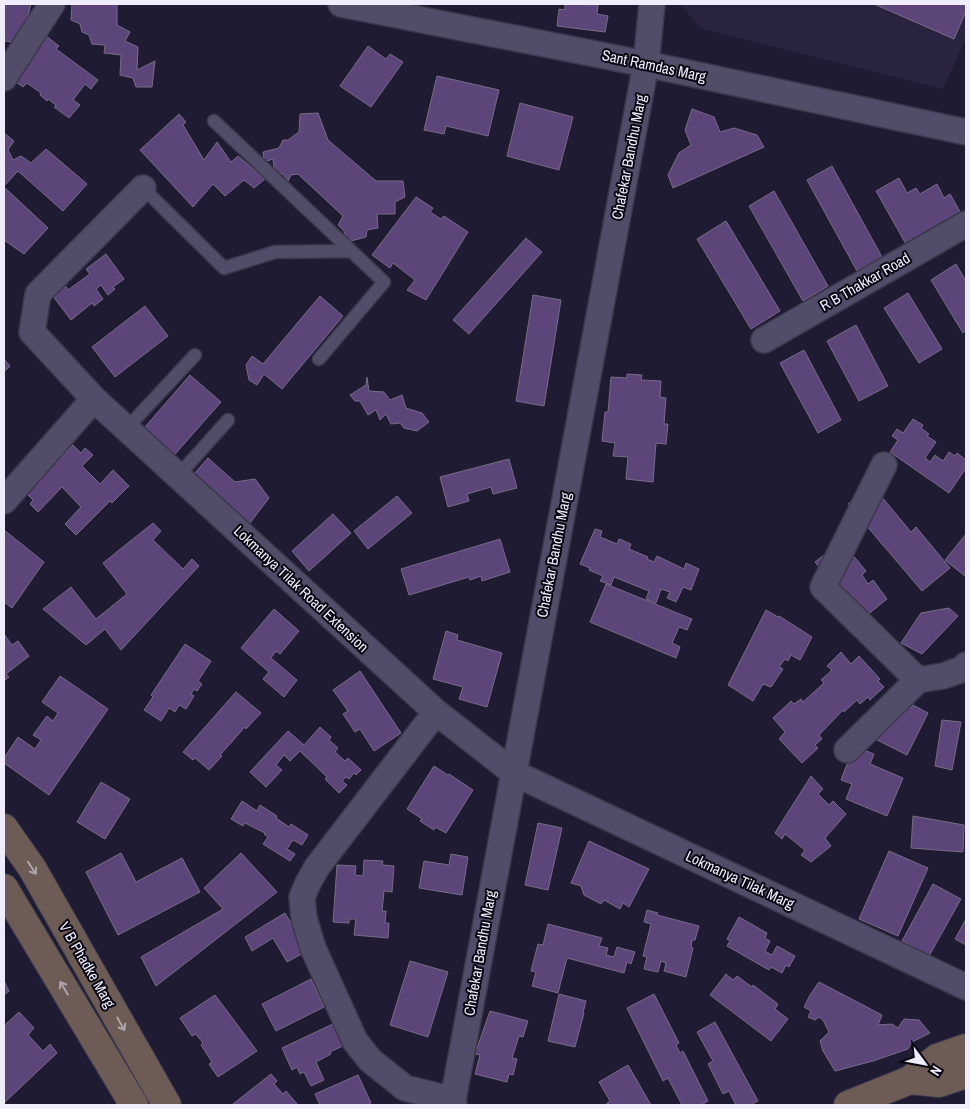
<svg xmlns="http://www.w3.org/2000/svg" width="970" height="1109" font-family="'Archivo Narrow',sans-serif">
	<rect width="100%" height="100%" fill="#1f1b32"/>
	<path fill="#292340" d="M679,4H966V38L943,89L702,29Z"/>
	<path fill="#5c4579" stroke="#776c87" d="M4,4H31L21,43L4,41Z
		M72,4H117V25L130,32L125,41L138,47L137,70L155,61L152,87H136L133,78L120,75L121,55L104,53L105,45L92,44L89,35L82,32L80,24L71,20Z
		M565,4L598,5L597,14L608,16L605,32L557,26L559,9L565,10Z
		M874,4H966V11L954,39Z
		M46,36L59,46L56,49L98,80L91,89L85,84L73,100L80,105L69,118L54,107L56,105L48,99L47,101L40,95L41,93L27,83L23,87L13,80Z
		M368,46L386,59L390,54L403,62L371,107L340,86Z
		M437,76L499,90L488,136L446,126L444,134L424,130Z
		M520,103L573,117L559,170L507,156Z
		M692,109L714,117L720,132L734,128L757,135L764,147L673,188L668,175L679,153L691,145L685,130Z
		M318,113L328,140L376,181H403L405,197L395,202V214H377L378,228L367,230L366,237L347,242L344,231L338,225L343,216L298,174L291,175L288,181L283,174H275L273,159L264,162L263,152L279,148L283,140H288L299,132L300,114Z
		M179,114L186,122L183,125L204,160L217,142L231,162L238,156L265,179L254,188L244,180L225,196L213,184L193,207L140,150Z
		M4,133L14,141L8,150L13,160L21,156L31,163L46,149L87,184L63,211L18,171L4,186Z
		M832,166L882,257L857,271L807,180Z
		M899,178L907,193L916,188L920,194L937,184L944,198L950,194L962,215L907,246L876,191Z
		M4,187L48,228L24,254L4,240Z
		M774,191L828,286L803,301L749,206Z
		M416,197L433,208L430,212L441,219L444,216L468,232L426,300L407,290L415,280L393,263L390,268L372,255Z
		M726,221L780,311L751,329L697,239Z
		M526,238L542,252L469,334L453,320Z
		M106,254L124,279L113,287L115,289L108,295L101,285L96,289L103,299L94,306L92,303L71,320L52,295L65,285L68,290L90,274L86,269Z
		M956,264L966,281V330L963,333L931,280Z
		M908,293L942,349L919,363L884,308Z
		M533,295L561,300L544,406L516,401Z
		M320,296L343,316L282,389L264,374L257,385L249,380L246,365L252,356L263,364Z
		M145,306L168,336L115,377L92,347Z
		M856,325L888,386L859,401L827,341Z
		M804,350L841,420L818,433L780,363Z
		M4,359L10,366L4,372Z
		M627,374L642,375L641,380L661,381L660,397L666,398L664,424H668L666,444L656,443L653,482L626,479L628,457L613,456L615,443L602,441L605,412H608L611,377L627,378Z
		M190,375L221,402L169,461L139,434Z
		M367,377L369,391L384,392L390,400L402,395L406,408L422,413L429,422L417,431L404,428L400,423L391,424L386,414L380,420L376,410L368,415L360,401H355L350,395L366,385Z
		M913,419L923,425L921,428L929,434L927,436L936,442L925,458L930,462L935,455L943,461L949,452L955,456L957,453L966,460V468L949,493L890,452L898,440L892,436L897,429L903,433Z
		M73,445L81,453L85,448L93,455L82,466L100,484L113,470L129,486L112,503L110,501L76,535L65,524L81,507L62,487L38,512L30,504L33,500L26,493Z
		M208,458L235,482L255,479L269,498L250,523L188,481Z
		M509,459L517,488L493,494L491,487L467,494L469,501L448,507L440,477Z
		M873,482L881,496L911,532L916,527L950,568L922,591L848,504Z
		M397,496L412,513L368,549L354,531Z
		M333,514L351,533L309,571L292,551Z
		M153,523L161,531L153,540L183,569L192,559L199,566L121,650L105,629L86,645L43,609L71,587L96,619L127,594L103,563Z
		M595,529L602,531L600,537L617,544L619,539L631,544L629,549L648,557L647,559L654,562L657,556L684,569L686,563L699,569L691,590L683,587L676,602L667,598L670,592L661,589L656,603L646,599L649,591L614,577L611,585L600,581L603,576L589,570L590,568L580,564Z
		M4,530L44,562L12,608L4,602Z
		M966,534V577L945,560Z
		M500,539L510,572L482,581L481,576L470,580L469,577L409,595L401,569Z
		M838,544L851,553L866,571L862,575L868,584L873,580L887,599L861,620L815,562Z
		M606,584L692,619L687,630L679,627L672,643L680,647L676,658L590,622Z
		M949,608L958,616L922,654L901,643L921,613Z
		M274,609L299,631L280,654L276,651L271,658L297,680L284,697L263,679L269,672L241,648Z
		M766,610L778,617L779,616L812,637L800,660L791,655L788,661L785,659L779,667L783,669L771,687L763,684L753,701L728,685Z
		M446,631L458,635L457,640L502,653L487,707L459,699L463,687L433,679Z
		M4,634L12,645L18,641L29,656L6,674L9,677L4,681Z
		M185,644L211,661L198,681L202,684L197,691L194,689L191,694L194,696L186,709L179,705L175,712L169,708L161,721L144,710L153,697L151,695Z
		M841,652L851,664L859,656L880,679L878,681L884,687L870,700L868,697L860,704L857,700L844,712L843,710L819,735L822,739L815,745L818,748L802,763L779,739L785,732L773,718L791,701L794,704L801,699L803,702L824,683L821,680L832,670L827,666Z
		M360,671L401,733L374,751L360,729L355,732L343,714L348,711L333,690Z
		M60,676L108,709L49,795L4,763V758L18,737L35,749L41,740L33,735L47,716L53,721L58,713L42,702Z
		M236,692L261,713L246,729L245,727L220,755L222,756L209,770L195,758L193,760L183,752Z
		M902,704L911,708L913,705L928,713L907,755L873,738Z
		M942,720L961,722L952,770L935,766Z
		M320,727L331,737L329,740L338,748L335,752L345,761L348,758L361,770L356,775L354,773L349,779L346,777L342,781L347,785L339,793L325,779L327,777L300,751L290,761L284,755L276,765L282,770L266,787L250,772L288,731L304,745Z
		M854,746L874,754L870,764L903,778L887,816L846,799L852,784L841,780Z
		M434,766L448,775L449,774L473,790L446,833L435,827L434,830L420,821L422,819L407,809Z
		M811,776L823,789L818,794L829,805L833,801L846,814L825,838L831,846L811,862L801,855L805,850L785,834L782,839L775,833Z
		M101,782L130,799L105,839L77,822Z
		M242,801L257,811L260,805L277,816L276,818L289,827L291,824L308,835L302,845L293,840L287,849L295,854L290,861L263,844L268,837L264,834L265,833L245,823L243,826L231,819Z
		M913,816L964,825L963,852L911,848Z
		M538,823L562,828L548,890L525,885Z
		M589,841L649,869L629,907L623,903L620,909L604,900L601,904L584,895L581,886L571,883Z
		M889,851L928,868L898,936L859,919Z
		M121,853L136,882L182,858L200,892L118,935L86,872Z
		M241,853L277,892L156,986L141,957L223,909L204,888Z
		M451,854L468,857L462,895L419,888L424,861L449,865Z
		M364,860L383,861L382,865L394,866L392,892L384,891L382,911H386L385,923H389L388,938L354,935L356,919H349V923L333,922L337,865L356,866L355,875L363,876Z
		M933,884L961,899L929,956L902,941Z
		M647,910L658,913L657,915L699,926L695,940H692L691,947L693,948L686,977L664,971L666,963L661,961L658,972L644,969L647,957L643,956L651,924L644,922Z
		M285,913L307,951L287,962L273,938L252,951L245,937Z
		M739,917L767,933L765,938L770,941L765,951L772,955L777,946L795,956L789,967L786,965L782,973L771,967L769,970L727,946L730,941L727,939Z
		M966,919V945L955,939Z
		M548,924L602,938L599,946L608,948L606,955L614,957L617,947L635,952L631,964L627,962L624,973L567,958L558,993L532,986L536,972L531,971L538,944L543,945Z
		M410,961L448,972L428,1037L390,1025Z
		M726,974L733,980L737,976L752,987L753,985L778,1004L775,1009L788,1019L771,1041L710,995Z
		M311,979L324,1007L276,1031L262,1004Z
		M4,981L9,991L4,995Z
		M819,982L882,1015L878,1025L892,1024L898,1028L904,1019L919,1020L930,1033L912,1042L908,1049L873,1061L835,1071L823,1051L820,1041L829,1032L823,1020L819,1017L815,1020L808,1017L811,1011L804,1007L810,995Z
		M559,994L586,1001L583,1013H584L575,1047L548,1041Z
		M654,994L679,1043L676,1045L680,1053L683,1051L708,1101L701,1105H682L668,1078L663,1081L627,1008Z
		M215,995L257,1051L218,1077L209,1064L212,1062L201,1045L203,1043L196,1034L192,1036L180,1018Z
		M490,1011L528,1021L523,1037L519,1036L512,1058L517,1059L513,1075L509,1074L507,1082L475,1074L480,1055L475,1054Z
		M19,1012L34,1028L28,1035L43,1051L50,1044L57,1053L4,1103V1024L5,1025Z
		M715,1022L758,1101L750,1105H736L729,1091L723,1094L708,1064L713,1061L697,1032Z
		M335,1023L345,1045L330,1052L331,1054L316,1062L324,1080L311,1086L304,1072L300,1074L297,1067L292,1070L282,1048Z
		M628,1065L651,1105H605L610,1101L599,1082Z
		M271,1074L277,1081L274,1084L283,1094L286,1091L298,1105H234L233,1104Z
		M358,1075L371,1103L368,1105H320L315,1094Z"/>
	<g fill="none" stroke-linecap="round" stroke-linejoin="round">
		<defs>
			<path id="lane" d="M214,121L384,282L319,359
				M143,188L224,268L275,252L351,251
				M126,429L195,355
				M178,476L228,420"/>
			<path id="street" d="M341,4L646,64L966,132
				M4,78L52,4
				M143,188L38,294L32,332L94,399L436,712L514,773L966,987
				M764,340L966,224
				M884,465L823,587L918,680
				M4,501L94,399
				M436,712L317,867L308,883L302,897L304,918L313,948L355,1041L370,1060L405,1088L453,1100
				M847,750L918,680L943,676L963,669L966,665
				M454,1105L453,1100L646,64L652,4"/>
			<path id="secondary" d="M4,828L32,868L167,1105
				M4,888L134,1105
				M910,1080L937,1058L966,1048
				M848,1105L910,1080L939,1083L966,1074"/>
		</defs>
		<use href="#lane" stroke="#3b384b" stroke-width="15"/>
		<use href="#street" stroke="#3b384b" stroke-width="28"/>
		<use href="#secondary" stroke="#3b384b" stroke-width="30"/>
		<use href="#lane" stroke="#514d68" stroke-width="12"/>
		<use href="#street" stroke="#514d68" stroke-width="25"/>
		<use href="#secondary" stroke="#6d5c56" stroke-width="28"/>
	</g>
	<defs><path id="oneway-shaft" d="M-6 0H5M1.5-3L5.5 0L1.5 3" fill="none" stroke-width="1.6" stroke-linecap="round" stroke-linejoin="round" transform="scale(1.25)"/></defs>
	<g stroke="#aea4aa">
		<use href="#oneway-shaft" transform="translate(32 868) rotate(57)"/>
		<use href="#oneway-shaft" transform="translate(64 988) rotate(-121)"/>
		<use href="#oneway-shaft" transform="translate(121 1024) rotate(60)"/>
	</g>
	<g text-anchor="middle" stroke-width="4" stroke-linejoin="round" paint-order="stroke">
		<g font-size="15" fill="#eeecfd" stroke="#090711">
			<text transform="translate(654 66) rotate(12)" y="5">Sant Ramdas Marg</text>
			<text transform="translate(629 157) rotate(-79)" y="5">Chafekar Bandhu Marg</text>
			<text transform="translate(865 282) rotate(-30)" y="5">R B Thakkar Road</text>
			<text transform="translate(554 555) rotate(-79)" y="5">Chafekar Bandhu Marg</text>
			<text transform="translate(301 589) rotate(43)" y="5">Lokmanya Tilak Road Extension</text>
			<text transform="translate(740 880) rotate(25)" y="5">Lokmanya Tilak Marg</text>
			<text transform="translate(480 953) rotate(-80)" y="5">Chafekar Bandhu Marg</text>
			<text transform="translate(87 965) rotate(60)" y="5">V B Phadke Marg</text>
		</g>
	</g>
	<rect width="970" height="1109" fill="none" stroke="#eeecfd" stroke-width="10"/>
	<g transform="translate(925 1064) rotate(122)" stroke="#090711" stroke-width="4" paint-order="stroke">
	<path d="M0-4L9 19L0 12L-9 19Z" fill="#eeecfd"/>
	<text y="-8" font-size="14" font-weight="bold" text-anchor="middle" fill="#eeecfd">N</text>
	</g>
</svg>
